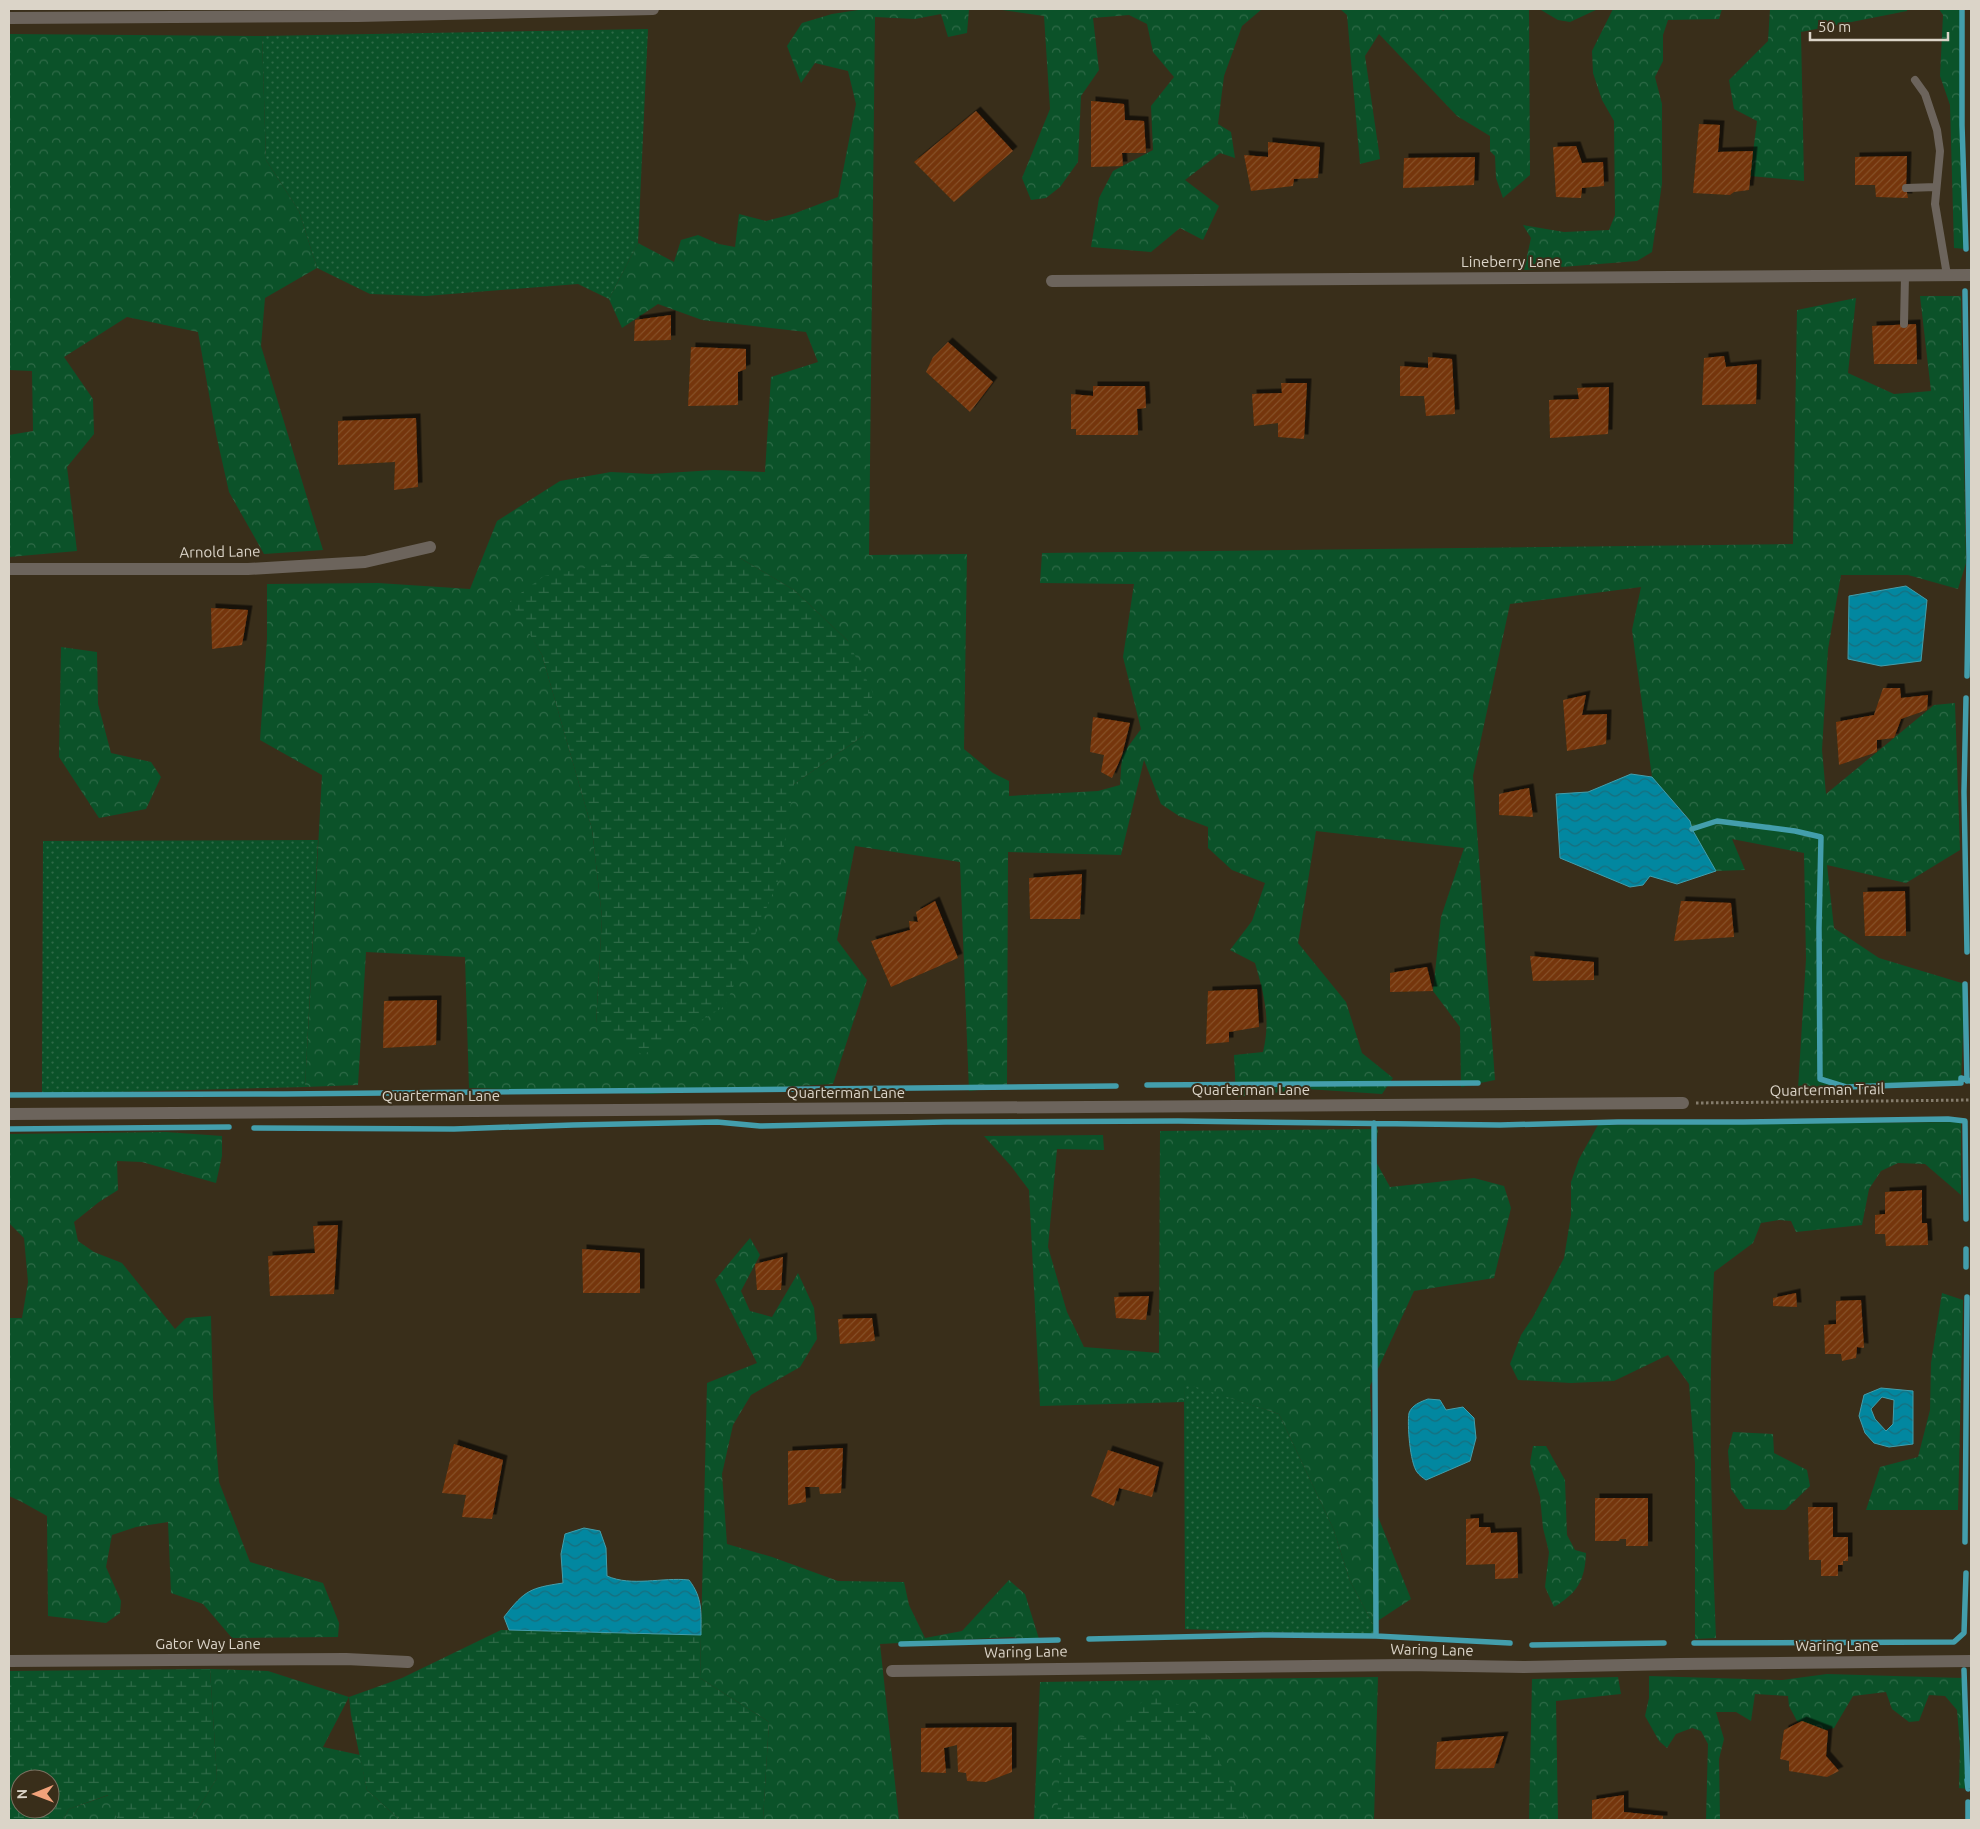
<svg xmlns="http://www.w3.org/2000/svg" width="1980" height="1829" font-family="Ubuntu,sans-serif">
	<defs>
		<pattern id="grass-dots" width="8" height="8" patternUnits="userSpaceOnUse" patternTransform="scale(1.25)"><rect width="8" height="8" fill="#0b5229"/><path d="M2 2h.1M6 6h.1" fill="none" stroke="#2e6a47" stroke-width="1.8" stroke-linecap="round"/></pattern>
		<pattern id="forest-crowns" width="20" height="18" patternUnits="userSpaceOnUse" patternTransform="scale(1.25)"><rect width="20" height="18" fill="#0b5229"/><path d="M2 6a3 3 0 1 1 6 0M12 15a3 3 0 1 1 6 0" fill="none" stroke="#2e6a47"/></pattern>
		<pattern id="wetland-marsh" width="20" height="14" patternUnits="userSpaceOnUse" patternTransform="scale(1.25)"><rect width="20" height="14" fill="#0b5229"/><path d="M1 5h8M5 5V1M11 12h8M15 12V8" fill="none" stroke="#2e6a47"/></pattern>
		<pattern id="water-waves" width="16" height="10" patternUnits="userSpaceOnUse" patternTransform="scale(1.25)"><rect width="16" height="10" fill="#0287a0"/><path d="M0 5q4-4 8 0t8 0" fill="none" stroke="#186e7d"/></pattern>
		<pattern id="building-hatch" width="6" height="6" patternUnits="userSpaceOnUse" patternTransform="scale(1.25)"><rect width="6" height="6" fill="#743509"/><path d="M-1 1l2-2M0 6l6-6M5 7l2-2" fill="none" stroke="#87512b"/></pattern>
		<filter id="shadow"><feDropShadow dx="4.5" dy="-4.5" stdDeviation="0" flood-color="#0009"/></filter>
	</defs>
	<rect width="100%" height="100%" fill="#392e1a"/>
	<path fill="url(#grass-dots)" d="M648,29L638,243L609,299L578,284L426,296L370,294L317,268L299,211L266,160L262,36Z
		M318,840L305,1087L42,1094L43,841Z
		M1184,1382L1279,1414L1333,1528L1350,1581L1373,1624L1376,1625V1636L1185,1629Z"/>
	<path fill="url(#forest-crowns)" fill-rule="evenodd" d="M865,9H969L967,33L948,37L941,14L915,19L875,17L869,555L967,554L964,749L993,773L1009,781V796L1098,791L1120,785L1122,755L1141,729L1123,657L1134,584L1040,583L1042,553L1793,544L1797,310L1856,298L1848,373L1894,394L1931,391L1920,296H1961L1966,563L1958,589L1908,575H1841L1828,649L1822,750L1826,794L1934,705L1955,703L1960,850L1906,883L1827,865L1834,928L1879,958L1965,984L1961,1083L1798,1089L1806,959L1804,853L1732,839L1745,870L1716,871L1692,829L1690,820L1652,777L1632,630L1641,587L1510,604L1473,776L1495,1080L1461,1087L1460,1027L1433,991L1441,917L1464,848L1316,831L1298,943L1346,1002L1362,1053L1393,1078L1382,1094L1307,1089L1236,1097L1234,1055L1263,1052C1271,1020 1264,994 1255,963L1230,950L1252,921L1265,883L1232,870L1208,848V827L1179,816L1161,804L1144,760L1121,855L1008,852L1007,1087L969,1091L960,862L855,846L837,940L867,980L833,1084L651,1094L469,1088L465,957L366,952L358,1085L305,1087L322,775L260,740L267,639V584L378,583L470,589L497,521L560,481L611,472L651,474L714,470L765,472L771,377L818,362L806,332L702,320L658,304L622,328L609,299L638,243L674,262L681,240L698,235L719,244L735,247L739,214L766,221L793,214L838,197L856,104L848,71L815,63L801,83L787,46L802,23L832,14ZM740,558L794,590L848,641L863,736L794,784L596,1024L602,917L592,829L542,655L511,600Z
		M995,9H1262L1242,26L1224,76L1218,124L1231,132L1235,158L1220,153L1185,180L1219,206L1203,240L1180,228L1151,252L1091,247L1099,198L1113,171L1153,150L1151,106L1174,77L1153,52L1147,24L1129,15L1093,18L1099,70L1081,96L1078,162L1060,187L1046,198L1031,200L1022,178L1050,109L1044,16Z
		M1340,9H1442L1443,11L1445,9H1598L1570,22L1558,20L1541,10H1529L1530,175L1503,198L1496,178L1495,156L1490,151V136L1457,116L1379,34L1365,56L1380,159L1360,164L1347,15Z
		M1613,9H1722L1719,19L1668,20L1663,35V61L1655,77L1662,104V184L1652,252L1637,261L1524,270L1531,238L1523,225L1564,232L1609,230L1615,215L1614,121L1602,100L1593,73L1592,51Z
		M1770,9H1907V11L1801,32L1804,181L1750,176L1757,121L1734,109L1729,80L1768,41Z
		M1939,9H1962V125L1966,249L1954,248L1950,105L1940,76L1943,15Z
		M9,34L262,36L266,160L299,211L317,268L265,298L261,346L323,550L264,554L229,492L216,434L198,332L127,317L64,357L93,399L94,434L67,467L77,551L9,557V435L33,431L32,371L9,370Z
		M61,647L97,652L98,704L111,753L151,762L161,777L146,809L99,818L59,757Z
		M1961,1122V1195L1925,1164L1898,1163L1881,1171L1869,1189L1862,1225L1796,1232L1791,1221L1779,1220L1761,1223L1753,1243L1714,1272C1708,1394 1711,1516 1716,1638L1695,1639V1463L1689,1384L1668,1355L1614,1381L1571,1383L1518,1380L1510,1364L1521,1335L1533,1317L1564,1258L1571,1215V1182L1579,1159L1598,1125Z
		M1378,1129L1375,1160L1390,1187L1474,1178L1504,1186L1511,1208L1494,1278L1414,1291L1370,1386L1375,1509L1411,1599L1373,1624L1350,1581L1333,1528L1279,1414L1184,1383V1402L1040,1406L1029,1190L1011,1166L984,1136L1103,1135L1104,1150L1057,1149L1048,1247L1067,1312L1084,1347L1159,1353L1160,1131Z
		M166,1132L222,1136V1156L216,1183L142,1162L117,1161L118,1190L99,1202L74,1222L78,1241L94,1252L122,1263L175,1329L186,1318L211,1316L213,1398L219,1482L250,1562L323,1583L339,1623L338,1637L232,1638L203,1604L171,1593L168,1522L136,1527L112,1535L106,1567L121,1601L120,1613L106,1623L48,1616L47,1516L22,1502L9,1496V1318H22L28,1282L24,1238L9,1223V1134Z
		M750,1238L760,1255L741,1291L750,1311L772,1317L798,1273L814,1308L817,1339L800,1367L751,1395L733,1425L722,1474L727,1544L772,1557L838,1581L904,1582L909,1605L925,1638L962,1631L1009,1580L1025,1594L1040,1642L1012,1637L880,1644L899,1820H763L769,1722L700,1678L707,1383L757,1363L715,1280Z
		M1942,1293L1963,1300L1958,1510H1866L1880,1467L1918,1457L1930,1410L1931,1363Z
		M1733,1432L1773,1434L1774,1453L1807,1470L1810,1486L1785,1510L1745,1509L1731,1489L1728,1451Z
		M1533,1446H1546L1565,1480L1567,1535L1575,1550L1586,1553C1585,1581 1577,1593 1554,1607L1545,1587L1549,1552L1543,1528L1540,1497L1530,1463Z
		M210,1669L268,1671L349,1697L323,1747L360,1755L367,1790L400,1820H191L217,1778Z
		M1827,1674L1962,1678L1965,1696L1968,1789L1959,1788L1960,1746L1957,1710L1945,1696L1929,1695L1919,1721L1909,1722L1892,1709L1886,1692L1853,1696L1834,1728L1818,1731L1797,1721L1789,1706L1788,1696L1755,1694L1751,1721L1736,1712H1716L1724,1739L1719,1759L1720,1820H1706L1708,1744L1701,1731L1692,1728L1676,1734L1667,1748L1659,1741L1645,1716L1649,1698V1676L1782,1680Z
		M1378,1677L1374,1820H1034L1040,1682Z
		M1618,1677L1621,1694L1556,1701L1558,1820H1529L1532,1679Z
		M109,1795L118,1820H63L69,1809Z"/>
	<path fill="url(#wetland-marsh)" fill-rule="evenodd" d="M648,556L740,558L794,590L848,641L873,693L863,736L794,784L778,881L725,1006L643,1055L596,1024L602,917L592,829L542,655L510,601L544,576Z
		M501,1630L701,1635L700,1678L769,1722L763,1820H400L367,1790L351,1715L349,1697L402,1678Z
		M210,1669L217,1778L191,1820H118L108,1795L69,1809L63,1820H9V1671ZM20,1779H50V1809H20Z
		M1151,1694L1195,1711L1245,1814V1820H1057L1061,1745L1113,1727Z"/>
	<path fill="url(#water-waves)" stroke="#439eac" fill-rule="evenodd" d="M1906,586L1927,600L1921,661L1881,666L1848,659L1849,596Z
		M1631,774L1652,777L1690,821L1692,829L1716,871L1677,884L1650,876L1643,885L1630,887L1560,858L1556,794L1588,792Z
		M1881,1388L1913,1391V1444L1889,1447L1874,1443L1865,1433L1859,1416L1864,1395ZM1882,1397L1894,1400L1893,1424L1886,1431L1875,1419L1871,1409Z
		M1428,1399L1440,1400L1446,1410L1463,1407L1474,1418L1476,1438L1470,1461L1426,1480C1423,1478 1419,1475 1417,1472C1410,1463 1407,1424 1409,1413C1412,1405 1420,1402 1428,1399Z
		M584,1528L600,1531L606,1548L607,1576C632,1587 662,1577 689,1580C703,1598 701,1613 701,1635L509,1630L504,1617C525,1590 530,1588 563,1583L561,1554L565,1534Z"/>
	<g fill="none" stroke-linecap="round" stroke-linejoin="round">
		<path stroke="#439eac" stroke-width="5.5" d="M1962,9V125L1966,249
			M1965,291L1969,558L1967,676
			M1966,698L1964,792L1967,952
			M1692,829L1717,821L1795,831L1821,837L1819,928L1820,1079L1846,1087L1961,1083V1078L1971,1081
			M1965,984L1967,1081
			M1147,1085L1478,1083
			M9,1095L284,1094L1116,1086
			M1374,1123L1376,1636
			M254,1128L454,1129L573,1125L717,1122L760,1126L945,1122L1178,1121L1500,1125L1618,1122H1743L1948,1119L1965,1121L1966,1219
			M9,1129L229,1127
			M1966,1249V1267
			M1965,1542L1967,1297
			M1089,1639L1262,1635L1376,1636L1510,1643
			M1694,1643L1954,1642L1964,1633L1966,1573
			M901,1644L1058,1640
			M1532,1645L1664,1643
			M1964,1670L1968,1789L1967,1780
			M1968,1802V1820"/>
	</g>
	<path fill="url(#building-hatch)" filter="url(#shadow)" d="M1091,101L1124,104L1125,120L1144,121L1146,153H1122L1123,166L1091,167Z
		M976,111L1013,151L954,202L914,162Z
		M1699,124L1720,125L1718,152L1753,151L1749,190L1734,192L1730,195L1693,193Z
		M1268,142L1320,147L1318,178L1294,179L1293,186L1251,191L1244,155L1268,157Z
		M1576,146L1582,163L1603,162L1604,186L1582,188L1581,198L1556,197L1553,147Z
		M1907,156L1906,188L1908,198L1876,197L1875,185H1855V157Z
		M1475,157L1474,185L1403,188L1404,158Z
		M671,315V340L634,341L635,320Z
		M1916,324L1917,364H1874L1872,326Z
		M948,342L993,382L970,412L926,372L933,357Z
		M691,347L746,349V369L738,372V405L688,406Z
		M1724,356L1726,367L1757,364L1756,404L1702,405L1704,358Z
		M1428,357L1452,359L1455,414L1426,416L1424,396H1400V366L1428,368Z
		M1281,383H1307L1304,439L1278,437V423L1254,426L1252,394L1282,393Z
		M1093,386H1145L1146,408L1137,409L1138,435H1076V429H1071V394L1093,396Z
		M1609,387L1608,434L1550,438L1549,400L1579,399L1577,388Z
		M416,418L418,487L394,490L395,462L338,465V421Z
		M211,608L248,610L242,645L212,649Z
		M1883,688H1900L1901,698L1928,695L1927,710L1901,719L1894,738L1877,740V752L1839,765L1836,722L1874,715Z
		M1586,695L1582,715L1607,714L1606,744L1567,751L1563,700Z
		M1093,717L1130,723L1122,755L1112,778L1101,772L1104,755L1090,752Z
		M1529,788L1533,817L1499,815V794Z
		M1082,874L1080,919H1030L1029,878Z
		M1905,891L1906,936H1865L1863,892Z
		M935,901L958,958L891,987L871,941L910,930L909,921L918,922L916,912Z
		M1681,901L1731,903L1734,937L1674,941Z
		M1530,956L1594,962V980L1533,981Z
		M1427,967L1433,991L1390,992V973Z
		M1257,989L1259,1027L1229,1032V1042L1206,1044L1208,991Z
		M437,1000L436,1045L383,1048L384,1001Z
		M1922,1190V1223H1927L1928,1245L1886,1246L1885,1234H1875V1215L1885,1214V1192Z
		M338,1225L334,1294L270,1296L268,1256L315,1253L313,1226Z
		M582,1249L640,1253V1293H583Z
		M783,1257L781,1290H757L755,1264Z
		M1796,1293L1797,1307L1773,1306V1298Z
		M1149,1296L1146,1320L1116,1318L1114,1297Z
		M1861,1300L1864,1348L1857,1347L1856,1358L1842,1361L1841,1354H1825L1824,1325L1836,1324V1301Z
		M872,1318L875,1341L840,1344L838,1319Z
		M454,1444L503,1460L492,1519L462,1517L466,1495L442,1493Z
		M843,1448L841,1493L820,1494L819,1487H805L806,1502L788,1505V1451Z
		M1108,1450L1159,1467L1152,1497L1119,1488L1114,1506L1091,1496Z
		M1595,1498H1648V1546H1626V1539H1620L1619,1541H1595Z
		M1808,1507H1833V1537H1848V1561H1843V1565H1838V1576H1821V1560H1809Z
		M1479,1518V1527H1490L1491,1533L1517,1532L1518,1578L1495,1579V1564L1466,1565V1519Z
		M1802,1721L1828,1731L1826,1756L1839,1771L1827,1777L1789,1771V1761L1780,1759L1784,1730Z
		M1012,1727V1772L986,1782L967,1781L966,1773L958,1772L957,1745L944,1748L946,1773L921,1772V1728Z
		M1504,1736L1494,1768L1435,1769L1437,1742Z
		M1624,1795V1812L1663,1816V1820H1592V1800Z"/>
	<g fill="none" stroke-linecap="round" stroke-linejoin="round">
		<path stroke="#857c6c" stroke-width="3" stroke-dasharray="2.5 2.5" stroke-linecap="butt" d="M1696,1103L1971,1100"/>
		<path stroke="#6c645c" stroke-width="8" d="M1915,80L1925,94L1937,130L1940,151L1935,204L1947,275
			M1906,188L1936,187
			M1904,324L1905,276"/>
		<path stroke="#6c645c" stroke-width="12" d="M9,18L358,16L653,9
			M1052,281L1971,275
			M9,569H248L365,562L430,547
			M9,1114L1683,1103
			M9,1661L346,1659L408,1662
			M892,1671L1406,1665L1524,1667L1679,1664L1971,1661"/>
	</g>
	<g text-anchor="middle" stroke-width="4" stroke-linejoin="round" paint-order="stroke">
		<g font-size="15" fill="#dbd4c8" stroke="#392e1a">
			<text x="1511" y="267">Lineberry Lane</text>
			<text transform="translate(220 552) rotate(-1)" y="5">Arnold Lane</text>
			<text x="1251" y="1095">Quarterman Lane</text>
			<text transform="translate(1827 1090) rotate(-1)" y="5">Quarterman Trail</text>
			<text x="846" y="1098">Quarterman Lane</text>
			<text x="441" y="1101">Quarterman Lane</text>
			<text x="208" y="1649">Gator Way Lane</text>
			<text x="1837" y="1651">Waring Lane</text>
			<text transform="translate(1432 1650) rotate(1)" y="5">Waring Lane</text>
			<text transform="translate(1026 1652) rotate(-1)" y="5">Waring Lane</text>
		</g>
	</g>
	<rect width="1980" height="1829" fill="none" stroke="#dbd4c8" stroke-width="20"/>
	<g transform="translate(35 1794) rotate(269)"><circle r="24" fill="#392e1a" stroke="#7a7060"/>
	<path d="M0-4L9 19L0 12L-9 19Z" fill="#f0a27a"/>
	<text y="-8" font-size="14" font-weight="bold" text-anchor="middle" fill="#dbd4c8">N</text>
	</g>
	<path d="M1810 32v8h138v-8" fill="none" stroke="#dbd4c8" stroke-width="2.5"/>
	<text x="1818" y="32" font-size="15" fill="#dbd4c8" stroke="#392e1a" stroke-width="4" paint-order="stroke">50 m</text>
</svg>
